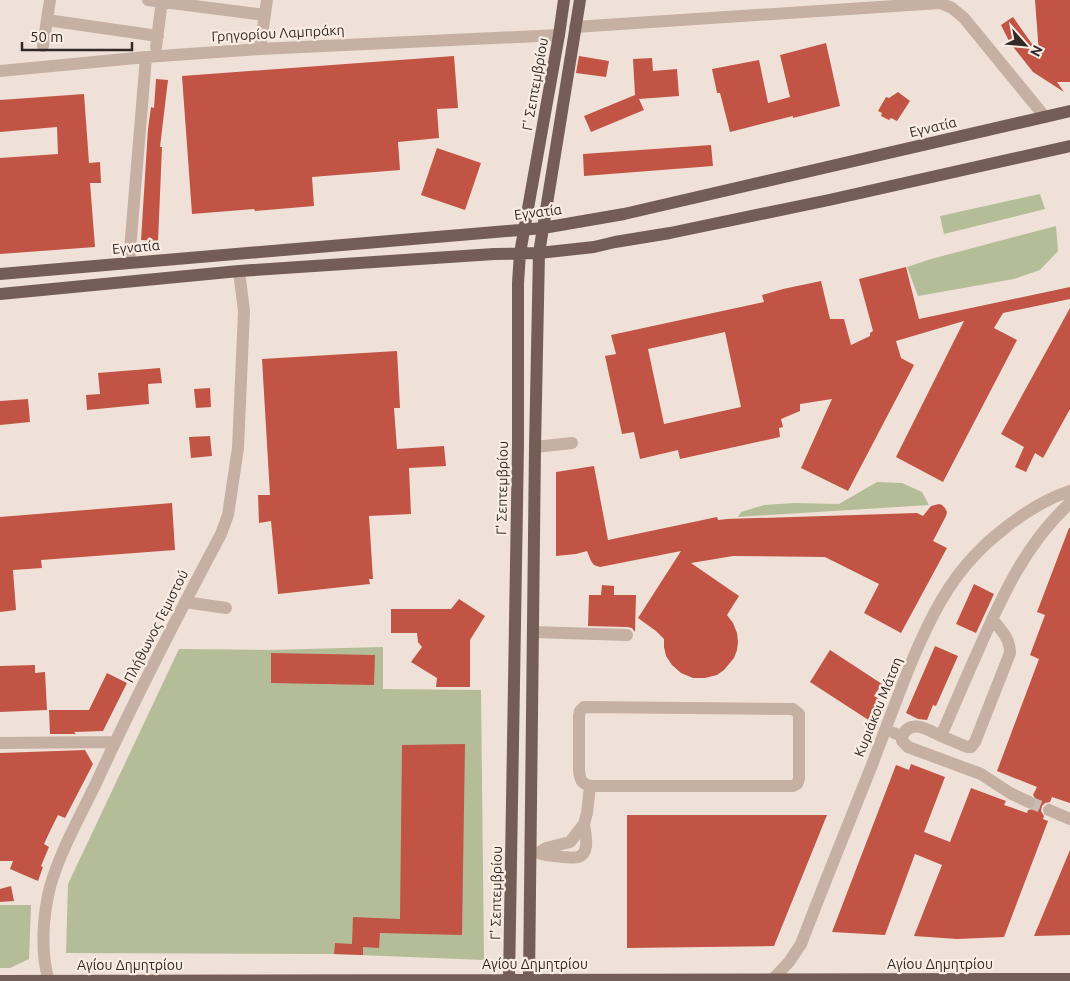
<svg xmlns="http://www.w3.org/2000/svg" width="1070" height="981" font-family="Ubuntu,sans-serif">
	<rect width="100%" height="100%" fill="#efe1d7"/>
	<path fill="#b5bd98" d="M1040,194L1045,209L944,234L940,216Z
		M1056,226L1058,251L1040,270L1014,279L918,296L907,267L931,259Z
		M877,482L902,483L922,492L929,505L738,517L741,512L764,505L795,503L839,504Z
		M383,647V689L481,690L484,960L334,954L66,953L68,884L179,649L268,650Z
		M0,905H31L29,959L10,968H0Z"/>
	<path fill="#c15444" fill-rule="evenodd" d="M1035,0H1070V82H1057L1064,92L1033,72L1010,43L1001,25L1013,17L1039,54Z
		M826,43L840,106L793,118V116L730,132L720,93H717L712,69L759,60L768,103L790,97L780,55Z
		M454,56L458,108L437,109L439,138L398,142L400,170L312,177L314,206L255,211L254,209L192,214L182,76Z
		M579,56L609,61L606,77L576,73Z
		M652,58L653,71L677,69L679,96L639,99L644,110L591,132L584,116L635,95L633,59Z
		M156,79L168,80L160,147H162L158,241L141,240L148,129L151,107L154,108Z
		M898,92L910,101L897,121L891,118L889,120L881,116L882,113L878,111L886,97L889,98Z
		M84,94L89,163L100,162L101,183H90L95,247L0,254V158L58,154L57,127L0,132V100Z
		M711,145L713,166L584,176L583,154Z
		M437,148L481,163L465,210L421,195Z
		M906,267L919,319L1070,287V299L1003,313L994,328L1017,340L943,482L896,457L964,321L896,341L901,358L914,365L848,491L801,468L832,399L800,404V411L781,419L783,427L779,428L780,437L680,459L678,450L640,459L634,432L622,434L605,356L616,354L611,335L764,302L762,295L783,289L821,281L830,319H844L851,345L870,336V333L873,331L859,279ZM725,332L741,407L664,424L648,349Z
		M1070,308V409L1043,458L1035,453L1026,472L1015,467L1024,447L1001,434Z
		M397,351L400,408H394L397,449L444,446L446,466L409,468L411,514L369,516L373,579H369L370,584L278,594L271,521L259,523L258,495H270L262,359Z
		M160,368L162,383L148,384L149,404L87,410L86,395L100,394L98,373Z
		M210,388L211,407L196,408L194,389Z
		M28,399L30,422L0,425V401Z
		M210,436L212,456L191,458L189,437Z
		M594,466L608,540L717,517L718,520L727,519L917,513L923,516L931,506L939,504L942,505L945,508L947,512L946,516L933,541L947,548L901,633L864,613L879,584L825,557L733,556L691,563L739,596L727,615L733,623L737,633L738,642L737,650L734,658L724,670L717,675L705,678H693L681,673L672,665L666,656L664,647V639L656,631L638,618L681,551L600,567L594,565L591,561L587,551L576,554L556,556V472Z
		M172,503L175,550L41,560L42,568L13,570L16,610L0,612V517Z
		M1069,528H1070V803L1052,797L1050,802L1045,803L1042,806L1041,811L1044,816L1043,819L1048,821L1004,937L957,939L914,936L942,865L915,854L885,935L832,932L896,765L909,770L911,764L945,777L924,832L950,842L971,788L1006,801L1004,805L1027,813L1028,810L1033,809L1036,806L1037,801L1033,795L1037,787L997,771L1039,659L1030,655L1045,615L1037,612Z
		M974,584L994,594L976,633L956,624Z
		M602,585L614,586V595H636L635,632L632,628L627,627L588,626L589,595H601Z
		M459,599L485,616L470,640V687H436L437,678L411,662L422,647L418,642L417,633H391V609H451Z
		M935,646L958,656L936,706L933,705L927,720L918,719L906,713Z
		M830,650L882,684L874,696L883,701L870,721L810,682Z
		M271,653L375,655L374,685L271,683Z
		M35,665V673L45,672L47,710L0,712V666Z
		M107,673L127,683L103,731L74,732L76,734H50L49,710H89Z
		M465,744L462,935L380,933L379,948L363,947V955L334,954L335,943L352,944L353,917L400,919L402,745Z
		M85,750L93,764L65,818L58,815L51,829L44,844L49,847L41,866L43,867L38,881L10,869L13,861H0V753Z
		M627,815H827L774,946L627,948Z
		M1070,850V935L1034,936Z
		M11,886L14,901L0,902V889Z"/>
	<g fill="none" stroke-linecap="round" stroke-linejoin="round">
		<path stroke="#c9bcb3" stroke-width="12" stroke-dasharray="12 6" stroke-linecap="butt" d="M1029,802L1049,810"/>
		<path stroke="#c6b0a4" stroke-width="12" d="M148,0L265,15
			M47,20L158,36
			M575,27L940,3L952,8L964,18L1045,117
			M43,46L50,0
			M156,47L162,0
			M260,49L267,0
			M0,71L146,57L260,49L559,35
			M129,262L146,57
			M535,447L572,443
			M185,602L226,608
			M992,619C1001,630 1010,638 1010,653L975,742L971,747H967L941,736C953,708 965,680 978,651C1001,598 1026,543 1070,503
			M533,632L627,635
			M584,707L793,709L799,714V779L797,784L793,786H590C581,783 580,780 579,770V716L580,711Z
			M894,733L902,736C911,718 928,730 941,736
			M902,736V741L908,747L981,774L1010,793L1029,802
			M0,743L115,742
			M1049,810L1070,819
			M584,824C585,833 591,853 578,857C574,858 567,857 562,857C554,856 546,856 538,853L546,848L570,842L584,824L587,813L590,786
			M772,980L789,962L801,944C824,884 848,825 872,765C886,728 899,692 914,656C930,619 948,582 977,553C985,544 995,536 1005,528C1025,512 1046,499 1070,491
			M49,981C40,953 43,915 50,887C60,851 82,813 98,779C136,696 178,615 221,534L228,515L238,448L244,311L239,271"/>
		<path stroke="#745d57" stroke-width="12" d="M0,274L543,228L624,214L1070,111
			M0,294L239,271L494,254L539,253L594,247L615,242L670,233L829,200L1070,146
			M0,981L1070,979
			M509,981L518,445V283L520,253L559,35L564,0
			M529,981L535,447L539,253L580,0"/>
	</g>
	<g text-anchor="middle" stroke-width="4.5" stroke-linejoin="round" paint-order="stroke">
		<g font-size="14" fill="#322825" stroke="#f8ece3">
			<text transform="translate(278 33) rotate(-3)" y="5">Γρηγορίου Λαμπράκη</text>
			<text transform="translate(535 84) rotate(-80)" y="5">Γ' Σεπτεμβρίου</text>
			<text transform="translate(933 127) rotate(-13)" y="5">Εγνατία</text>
			<text transform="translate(538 212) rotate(-7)" y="5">Εγνατία</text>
			<text transform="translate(136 247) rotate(-5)" y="5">Εγνατία</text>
			<text transform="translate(502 488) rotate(-89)" y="5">Γ' Σεπτεμβρίου</text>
			<text transform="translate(156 626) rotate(-63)" y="5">Πλήθωνος Γεμιστού</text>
			<text transform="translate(878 707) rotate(-68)" y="5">Κυριάκου Μάτση</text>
			<text transform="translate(496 893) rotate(-89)" y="5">Γ' Σεπτεμβρίου</text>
			<text x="535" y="969">Αγίου Δημητρίου</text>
			<text x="940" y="969">Αγίου Δημητρίου</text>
			<text x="130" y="970">Αγίου Δημητρίου</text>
		</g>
	</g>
	<g transform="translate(1025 45) rotate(117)" stroke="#f8ece3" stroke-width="4" paint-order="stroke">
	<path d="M0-4L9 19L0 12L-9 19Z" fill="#322825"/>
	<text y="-8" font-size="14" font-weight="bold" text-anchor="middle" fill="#322825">N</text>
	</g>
	<path d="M22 42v8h110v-8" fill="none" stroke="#322825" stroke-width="2.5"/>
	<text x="30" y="42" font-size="15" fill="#322825" stroke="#f8ece3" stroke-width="4" paint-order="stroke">50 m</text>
</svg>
